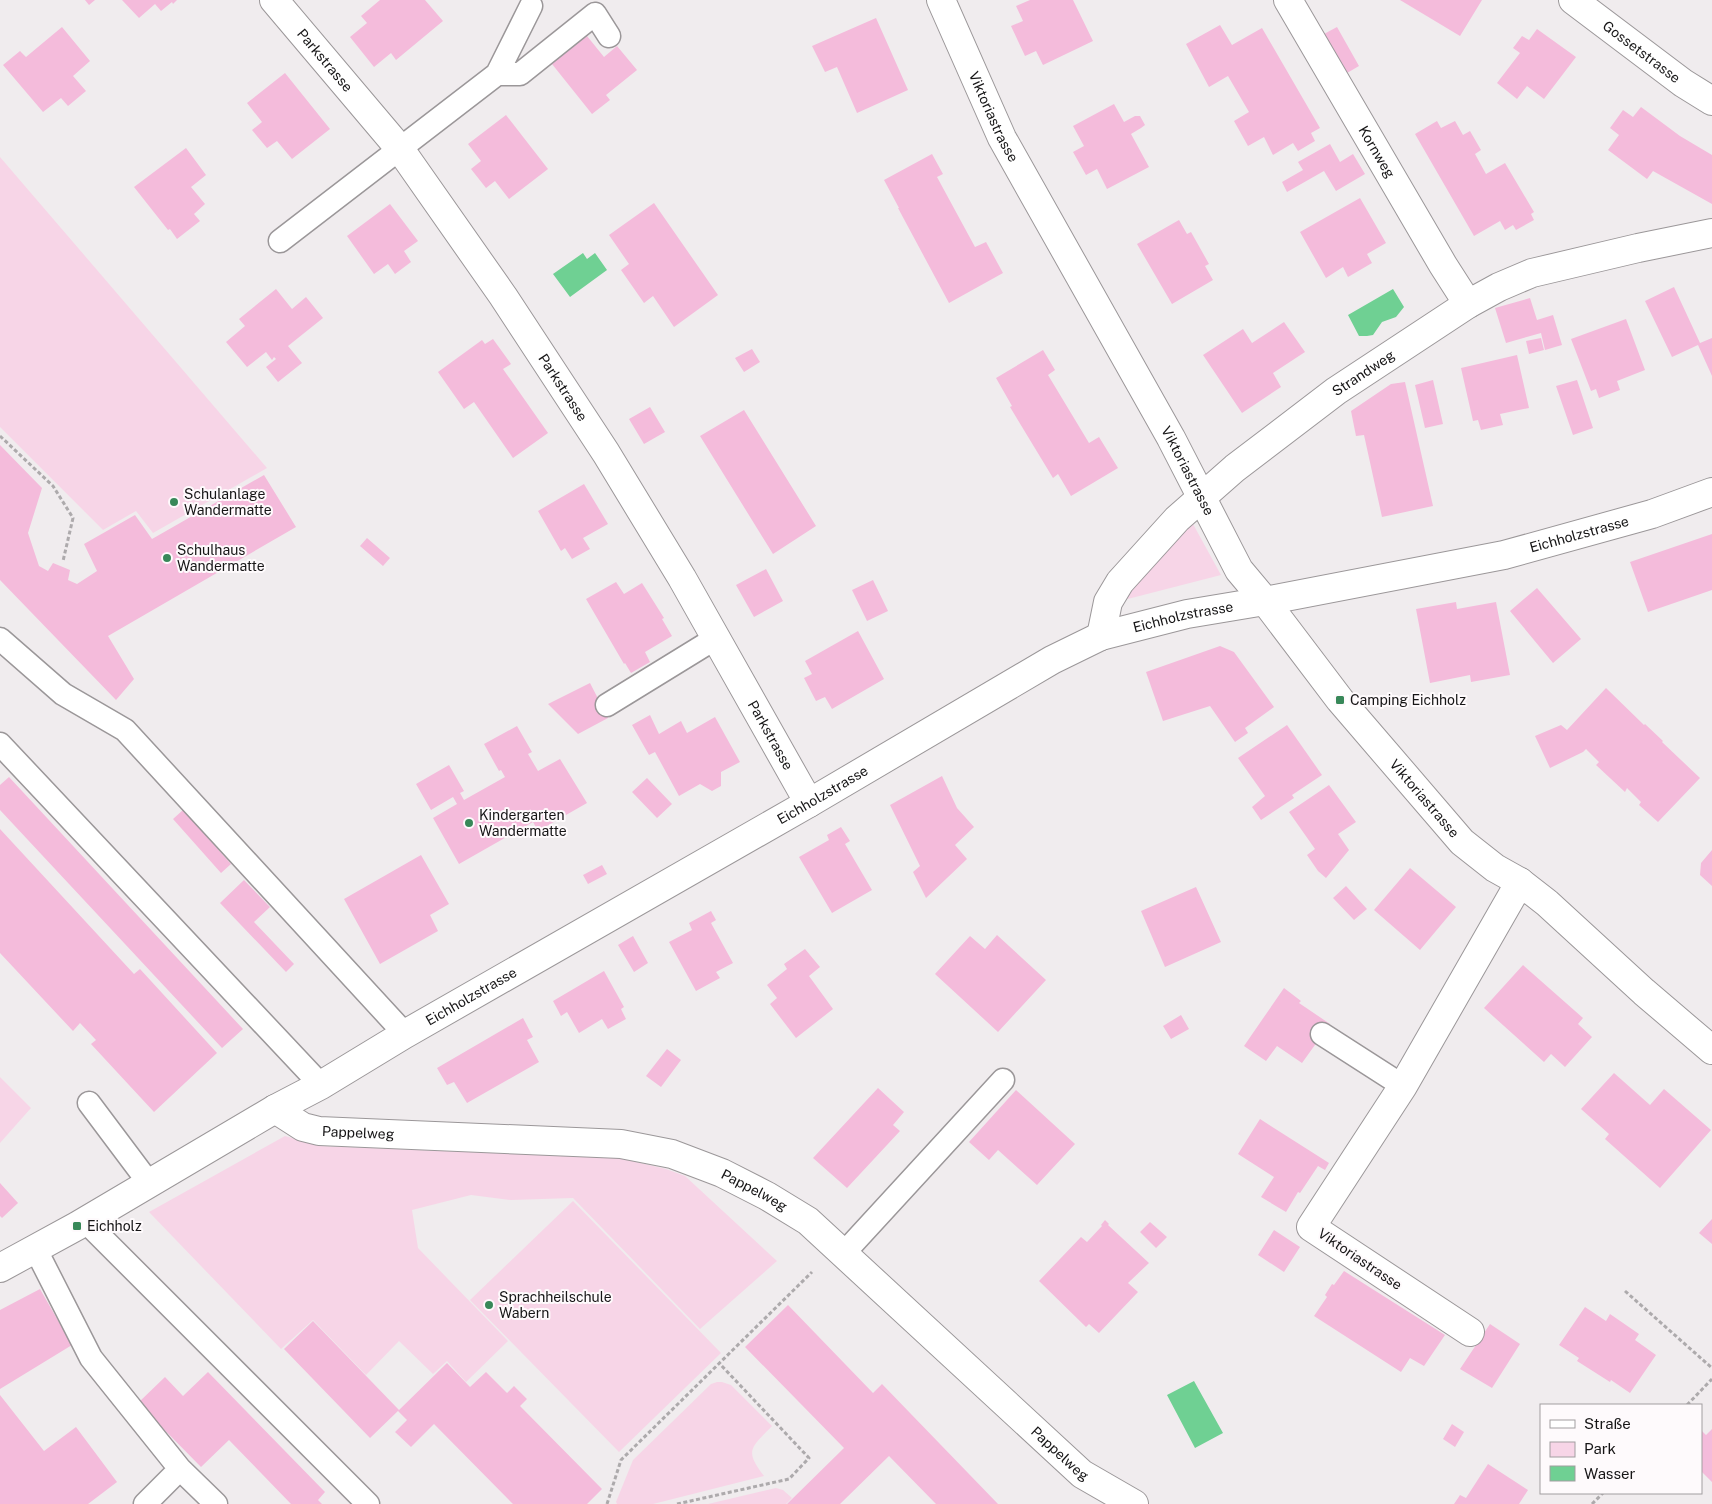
<svg xmlns="http://www.w3.org/2000/svg" width="1712" height="1504" font-family="'Public Sans',sans-serif">
	<rect width="100%" height="100%" fill="#f0ecee"/>
	<path fill="#f7d5e7" d="M0,157L267,468L153,533L136,511L103,530L0,427Z
		M1193,524L1221,575L1116,602L1129,581Z
		M0,1077L31,1108L0,1143Z
		M285,1136L320,1146L619,1158L666,1169L685,1176L777,1261L700,1329L573,1198L511,1200L471,1195L412,1210L418,1248L508,1341L466,1382L447,1361L433,1374L399,1341L366,1375L313,1320L281,1349L149,1212Z
		M573,1201L721,1353L619,1452L470,1300Z
		M717,1382H722L731,1385L772,1426C751,1448 744,1450 764,1476L653,1504H617L616,1502L633,1460L711,1384Z
		M776,1488L783,1490L792,1498L786,1504H708Z"/>
	<path fill="#6fd093" d="M583,253L587,259L595,253L607,270L570,297L553,274Z
		M1393,289L1404,307L1396,317L1382,322L1373,335L1367,336H1359L1348,315Z
		M1194,1381L1223,1433L1195,1448L1167,1395Z"/>
	<path fill="#f4bbdb" d="M85,0H95L89,5Z
		M122,0H177L173,4L172,2L161,11L155,4L139,18Z
		M380,0H425L443,21L396,60L391,53L374,67L350,37L367,23L361,16Z
		M1030,0H1073L1093,41L1043,65L1036,51L1025,56L1011,26L1023,21L1016,6Z
		M1400,0H1482L1460,36Z
		M876,18L908,90L857,113L837,67L825,72L812,46Z
		M1220,25L1232,45L1262,28L1320,128L1311,133L1315,141L1298,151L1293,143L1273,155L1264,137L1248,146L1234,121L1249,112L1228,76L1209,87L1186,44Z
		M62,27L90,61L73,76L86,91L68,106L61,98L43,112L3,65L20,51L26,57Z
		M1337,27L1359,66L1347,73L1324,34Z
		M1537,29L1576,57L1544,99L1527,86L1517,99L1497,83L1520,53L1513,48L1522,36L1529,40Z
		M587,36L604,57L617,46L637,70L606,95L610,100L592,114L552,64Z
		M285,73L330,129L292,159L277,141L267,148L252,130L262,122L247,103Z
		M1114,104L1124,122L1135,116H1140L1145,125L1141,128L1131,134L1149,167L1107,189L1097,169L1086,175L1073,152L1084,146L1073,126Z
		M1641,107L1680,136L1712,155V204L1653,171L1647,179L1608,150L1619,135L1610,128L1623,110L1633,117Z
		M506,115L548,169L509,199L495,181L486,188L471,169L481,161L468,144Z
		M1437,121L1441,128L1455,121L1463,135L1470,131L1481,150L1475,154L1486,174L1505,163L1534,212L1531,214L1534,220L1516,230L1513,225L1505,230L1500,221L1474,236L1415,134Z
		M1330,144L1340,162L1353,154L1365,174L1336,191L1324,171L1338,163L1287,192L1282,182L1303,170L1298,162Z
		M186,148L206,175L191,187L205,204L194,214L200,221L177,239L170,229L168,230L134,187Z
		M932,154L943,174L937,177L975,247L986,242L1003,273L949,303L898,208H899L884,180Z
		M1360,198L1386,243L1367,254L1372,263L1348,277L1343,267L1326,278L1300,232Z
		M654,203L718,295L674,327L653,296L644,303L621,270L629,264L609,235Z
		M390,204L418,241L404,251L411,262L395,274L388,264L374,274L347,236Z
		M1179,220L1187,234L1191,232L1209,264L1205,266L1213,280L1172,304L1137,244Z
		M1674,287L1700,343L1712,338V376L1698,345L1672,357L1645,301Z
		M276,289L292,309L306,297L323,318L288,346L302,363L278,382L266,367L276,359L274,357L272,360L266,352L247,367L226,342L245,326L239,319Z
		M1530,298L1537,320L1553,315L1562,345L1545,350L1541,333L1506,343L1495,308Z
		M1626,319L1645,370L1617,381L1620,390L1599,398L1596,389L1591,391L1571,339Z
		M1284,322L1305,352L1273,373L1281,387L1242,413L1203,355L1243,329L1252,343Z
		M1541,338L1544,350L1529,354L1526,341Z
		M493,339L511,364L503,369L548,433L513,458L474,402L464,409L438,372L482,340L485,344Z
		M752,349L760,362L744,372L735,358Z
		M1043,350L1055,370L1048,375L1089,443L1099,437L1118,468L1071,496L1058,474L1053,478L1010,407L1012,406L996,378Z
		M1517,355L1529,408L1500,414L1503,425L1481,430L1478,420L1473,421L1461,368Z
		M1433,380L1443,424L1425,428L1415,385Z
		M1577,380L1593,428L1573,435L1556,386Z
		M1405,382L1433,506L1382,517L1364,435L1356,436L1351,411L1391,384Z
		M650,407L665,432L644,444L629,419Z
		M744,410L816,526L773,554L700,436Z
		M0,445L42,488L28,533L39,566L48,571L53,563L70,570L68,580L77,584L97,571L84,544L135,515L152,539L264,475L296,527L108,636L134,679L116,700L0,580Z
		M584,484L608,524L583,538L590,549L572,559L565,548L561,551L538,511Z
		M1712,534V590L1648,612L1630,562Z
		M367,538L390,558L383,566L360,546Z
		M766,569L783,601L754,617L736,585Z
		M873,580L888,611L867,621L852,590Z
		M616,582L624,594L642,583L664,618L662,619L672,636L645,652L650,662L631,673L625,663L624,664L586,599Z
		M1537,588L1581,639L1553,663L1510,611Z
		M1456,602L1457,609L1496,602L1510,675L1471,682L1470,675L1430,683L1416,609Z
		M858,631L884,679L832,709L825,697L816,701L804,678L812,674L805,661Z
		M1220,646L1234,652L1274,707L1245,728L1248,733L1235,742L1210,706L1163,721L1146,672Z
		M590,683L608,718L578,734L548,704Z
		M1606,688L1644,725L1645,724L1663,741L1662,742L1700,778L1658,822L1639,805L1641,802L1627,788L1625,792L1596,765L1599,762L1586,749L1583,752L1550,768L1535,736L1561,725L1567,730Z
		M650,715L659,734L681,721L687,733L715,717L740,762L721,772V786L712,791L700,784L679,796L655,752L649,755L632,725Z
		M1287,725L1322,775L1292,795L1294,798L1261,820L1252,807L1265,796L1238,758Z
		M517,726L532,752L528,754L538,771L560,759L587,803L538,831L533,822L459,864L433,818L457,804L453,797L431,810L416,784L449,765L464,791L460,793L464,800L505,777L501,770L499,771L484,744Z
		M942,776L957,808L974,827L955,845L967,859L926,898L913,872L920,866L890,805Z
		M9,777L243,1029L222,1048L0,810V785Z
		M647,778L672,804L657,818L632,792Z
		M1329,785L1356,822L1338,834L1349,850L1326,878L1318,871L1307,855L1315,849L1289,812Z
		M183,810L231,864L221,873L173,819Z
		M841,827L850,841L845,844L872,890L832,913L799,857L829,840L827,835Z
		M0,829L134,974L140,969L217,1053L154,1112L91,1044L96,1040L80,1023L73,1031L0,953Z
		M1712,850V886L1700,875L1701,863Z
		M421,855L449,904L430,915L438,931L380,964L344,899Z
		M602,865L607,874L588,884L583,875Z
		M1410,868L1456,907L1420,950L1374,910Z
		M244,880L270,907L254,922L294,964L286,972L220,903Z
		M1346,886L1367,909L1354,920L1333,898Z
		M1196,887L1221,942L1165,967L1141,911Z
		M711,911L716,920L711,923L733,963L716,972L720,978L696,991L669,942L692,930L689,923Z
		M997,935L1046,980L998,1032L935,974L970,936L985,949Z
		M633,936L648,963L634,972L618,945Z
		M805,949L820,967L809,976L833,1009L796,1038L770,1004L777,998L767,985L787,969L784,964Z
		M1523,965L1583,1018L1578,1024L1592,1037L1565,1067L1551,1054L1544,1062L1484,1008Z
		M604,971L624,1007L621,1009L626,1019L608,1029L602,1019L579,1033L567,1012L561,1016L553,1001Z
		M1284,988L1301,1001L1299,1003L1330,1024L1302,1063L1277,1046L1266,1061L1244,1046Z
		M1181,1015L1189,1029L1171,1039L1163,1026Z
		M523,1018L533,1037L527,1040L539,1062L467,1103L454,1082L447,1085L437,1068Z
		M667,1049L681,1060L661,1087L646,1076Z
		M1614,1073L1650,1105L1664,1089L1711,1130L1660,1188L1605,1139L1609,1134L1581,1109Z
		M878,1088L904,1112L893,1125L900,1131L847,1188L813,1158Z
		M1016,1090L1075,1144L1037,1185L998,1150L989,1160L969,1142Z
		M1260,1119L1329,1163L1325,1170L1318,1166L1300,1193L1298,1192L1286,1212L1261,1197L1274,1177L1238,1154Z
		M0,1183L18,1203L2,1218L0,1216Z
		M1712,1219V1244L1699,1233Z
		M1105,1220L1109,1224L1108,1225L1149,1263L1128,1283L1138,1292L1099,1333L1089,1324L1086,1327L1039,1281L1081,1237L1087,1242L1102,1226L1101,1225Z
		M1150,1222L1167,1237L1156,1248L1140,1232Z
		M1274,1230L1300,1247L1284,1272L1258,1255Z
		M1344,1271L1445,1335L1424,1366L1410,1358L1401,1372L1314,1316L1327,1297L1325,1295L1332,1284L1334,1285Z
		M40,1289L72,1345L0,1389V1310Z
		M788,1305L873,1393L882,1384L998,1504H936L889,1456L840,1504H787L844,1448L745,1347Z
		M1585,1307L1606,1321L1610,1314L1639,1334L1635,1340L1656,1355L1630,1393L1611,1380L1610,1382L1577,1361L1579,1358L1559,1345Z
		M313,1321L399,1410L370,1438L284,1349Z
		M1490,1324L1520,1344L1492,1388L1460,1369Z
		M447,1363L470,1387L486,1372L507,1393L514,1386L527,1399L520,1406L602,1489L587,1504H513L434,1424L411,1447L395,1432L407,1420L398,1411Z
		M208,1372L325,1492L318,1500L322,1504H291L229,1440L201,1467L138,1403L165,1377L183,1396Z
		M0,1395L44,1451L76,1427L117,1482L88,1504H0Z
		M1452,1424L1464,1432L1455,1447L1443,1439Z
		M1712,1429V1482L1701,1471V1430L1706,1435Z
		M1488,1464L1528,1490L1519,1504H1454L1460,1495L1466,1498Z"/>
	<g fill="none" stroke-linecap="round" stroke-linejoin="round">
		<defs>
			<path id="service" d="M497,74H520L595,14L609,36
				M280,241L497,74L531,6
				M0,639L63,694L125,730L405,1034
				M607,705L716,638
				M0,744L321,1085
				M1322,1034L1403,1086
				M89,1103L149,1183
				M85,1221L368,1504
				M35,1248L91,1358L180,1469L145,1504
				M844,1253L1003,1080
				M180,1469L216,1504"/>
			<g id="minor">
				<path id="s1" d="M274,0L400,149L503,296L606,453L682,578L809,803"/>
				<path id="s2" d="M941,0L1002,138L1171,438L1239,570L1265,601L1340,700L1462,842L1495,868L1520,882L1547,903L1644,992L1712,1050"/>
				<path id="s3" d="M1288,0L1443,265L1468,304"/>
				<path id="s4" d="M1573,0L1683,83L1712,101"/>
				<path id="s5" d="M1101,636L1108,602L1120,582L1177,519L1235,468L1336,391L1468,304L1499,287L1532,273L1638,248L1712,233"/>
				<path id="s6" d="M275,1109L303,1127L319,1131L621,1144L672,1154L722,1173L767,1196L808,1221L1082,1474L1134,1504"/>
				<path id="s7" d="M0,1268L77,1226L275,1109L321,1085L405,1034L809,803L1052,660L1101,636L1187,614L1265,601L1504,555L1652,514L1712,492"/>
				<path d="M1470,1332L1311,1227L1403,1086L1520,882"/>
			</g>
		</defs>
		<use href="#service" stroke="#9b9799" stroke-width="25"/>
		<use href="#minor" stroke="#9b9799" stroke-width="30"/>
		<path stroke="#adaaac" stroke-width="3" stroke-dasharray="4 2.5" stroke-linecap="butt" d="M0,436L53,486L73,518L63,561
			M1625,1291L1712,1368
			M1687,1405L1712,1379
			M607,1504L621,1460L812,1272
			M677,1504L789,1479L809,1458L719,1363
			M1592,1504L1603,1493"/>
		<use href="#service" stroke="#fff" stroke-width="22"/>
		<use href="#minor" stroke="#fff" stroke-width="28"/>
	</g>
	<g fill="#388859" stroke="#fefafc" stroke-width="2">
		<circle cx="174" cy="502" r="5"/>
		<circle cx="167" cy="558" r="5"/>
		<rect x="1335" y="695" width="10" height="10" rx="2.5"/>
		<circle cx="469" cy="823" r="5"/>
		<rect x="72" y="1221" width="10" height="10" rx="2.5"/>
		<circle cx="489" cy="1305" r="5"/>
	</g>
	<g text-anchor="middle" stroke-width="4" stroke-linejoin="round" paint-order="stroke">
		<g font-size="14" fill="#161516" stroke="#fefafc">
			<text dy="5" stroke="none"><textPath href="#s4" startOffset="86">Gossetstrasse</textPath></text>
			<text dy="5" stroke="none"><textPath href="#s1" startOffset="79">Parkstrasse</textPath></text>
			<text dy="5" stroke="none"><textPath href="#s2" startOffset="128">Viktoriastrasse</textPath></text>
			<text dy="5" stroke="none"><textPath href="#s3" startOffset="176">Kornweg</textPath></text>
			<text dy="5" stroke="none"><textPath href="#s5" startOffset="380">Strandweg</textPath></text>
			<text dy="5" stroke="none"><textPath href="#s1" startOffset="484">Parkstrasse</textPath></text>
			<text dy="5" stroke="none"><textPath href="#s2" startOffset="532">Viktoriastrasse</textPath></text>
			<text dy="5" stroke="none"><textPath href="#s7" startOffset="1759">Eichholzstrasse</textPath></text>
			<text dy="5" stroke="none"><textPath href="#s7" startOffset="1354">Eichholzstrasse</textPath></text>
			<text dy="5" stroke="none"><textPath href="#s1" startOffset="889">Parkstrasse</textPath></text>
			<text dy="5" stroke="none"><textPath href="#s7" startOffset="949">Eichholzstrasse</textPath></text>
			<text dy="5" stroke="none"><textPath href="#s2" startOffset="938">Viktoriastrasse</textPath></text>
			<text dy="5" stroke="none"><textPath href="#s7" startOffset="544">Eichholzstrasse</textPath></text>
			<text dy="5" stroke="none"><textPath href="#s6" startOffset="89">Pappelweg</textPath></text>
			<text dy="5" stroke="none"><textPath href="#s6" startOffset="494">Pappelweg</textPath></text>
			<text transform="translate(1360 1259) rotate(34)" y="5">Viktoriastrasse</text>
			<text dy="5" stroke="none"><textPath href="#s6" startOffset="899">Pappelweg</textPath></text>
		</g>
		<g font-size="14" fill="#161516" stroke="#fefafc" text-anchor="start">
			<text x="184" y="499">Schulanlage<tspan x="184" dy="16">Wandermatte</tspan></text>
			<text x="177" y="555">Schulhaus<tspan x="177" dy="16">Wandermatte</tspan></text>
			<text x="1350" y="705">Camping Eichholz</text>
			<text x="479" y="820">Kindergarten<tspan x="479" dy="16">Wandermatte</tspan></text>
			<text x="87" y="1231">Eichholz</text>
			<text x="499" y="1302">Sprachheilschule<tspan x="499" dy="16">Wabern</tspan></text>
		</g>
	</g>
	<rect x="1540" y="1404" width="162" height="90" fill="#fefafc" stroke="#a19ea0"/>
	<rect x="1550" y="1420" width="25" height="8" fill="#ffffff" stroke="#a19ea0"/>
	<text x="1584" y="1429" font-size="15" fill="#161516">Straße</text>
	<rect x="1550" y="1442" width="25" height="15" fill="#f7d5e7" stroke="#a19ea0"/>
	<text x="1584" y="1454" font-size="15" fill="#161516">Park</text>
	<rect x="1550" y="1466" width="25" height="15" fill="#6fd093" stroke="#a19ea0"/>
	<text x="1584" y="1479" font-size="15" fill="#161516">Wasser</text>
</svg>
